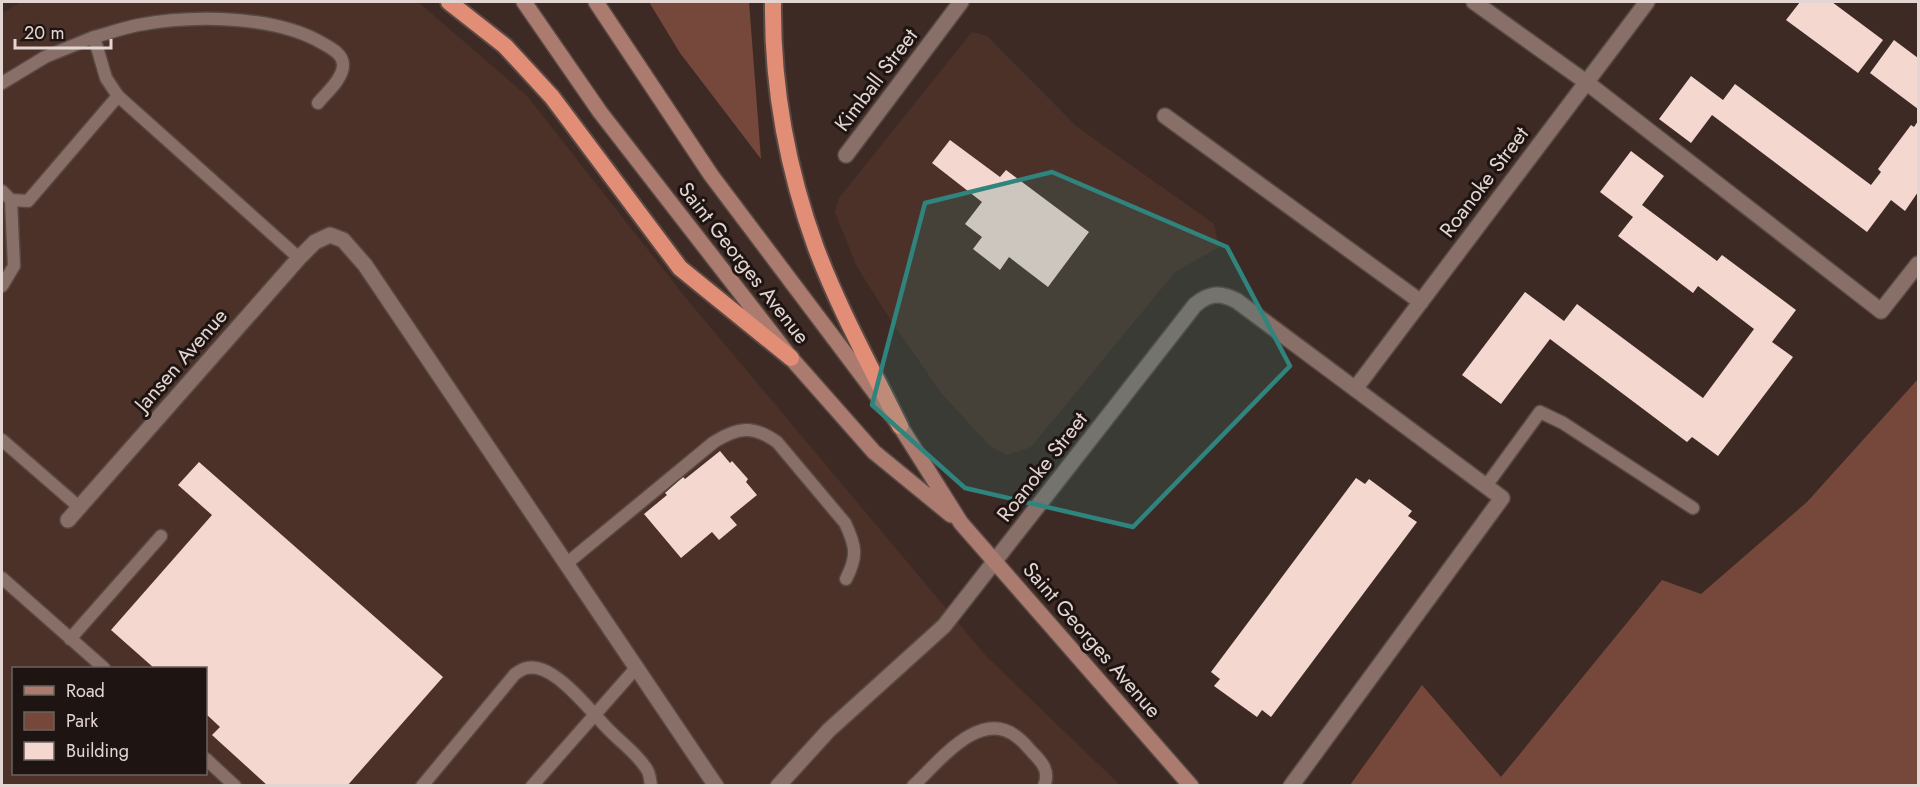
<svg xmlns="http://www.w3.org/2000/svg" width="1920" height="787" font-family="Jost,sans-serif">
	<rect width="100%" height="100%" fill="#3e2a24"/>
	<path fill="#4c3129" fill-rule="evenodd" d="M21,2H418L527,96L685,297L986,656L1120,785H2V13ZM14,668H206V774H14Z
		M972,32L987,36L1076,126L1214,224L1219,247L1175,272L1031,447L1007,455L990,446L942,394L892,322L857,267L835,212L839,198Z"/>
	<path fill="#76483b" d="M649,2H749L761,159L680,53Z
		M1918,379V785H1350L1422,685L1501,777L1662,580L1701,594L1807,502Z"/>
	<path fill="#f4d8d0" d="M1800,2H1832L1883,40L1858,73L1786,20Z
		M1894,40L1918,58V109L1870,73Z
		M1691,76L1723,100L1735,84L1871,185L1881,172L1878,169L1911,125L1914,127L1918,121V192L1905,211L1891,200L1867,232L1712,115L1691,143L1659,119Z
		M950,140L1000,177L1006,170L1089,232L1048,287L1009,257L1000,270L973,249L982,237L965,224L982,202L932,163Z
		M1631,151L1664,176L1642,205L1717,261L1722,255L1796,310L1772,342L1793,357L1718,456L1692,437L1687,442L1550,339L1501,404L1462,375L1525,292L1564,321L1577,304L1703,398L1754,329L1698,286L1693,293L1618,236L1633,217L1600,192Z
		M720,451L730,463L732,461L748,479L746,482L757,495L730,517L737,525L719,540L712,532L681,558L644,514L667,495L665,493L683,477L685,479Z
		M199,462L443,677L347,786H268L212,735L220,727L206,714V668H154L111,630L212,515L178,485Z
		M1356,478L1365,484L1369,479L1412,511L1408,516L1417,522L1271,717L1262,710L1257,717L1214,686L1220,679L1211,672Z"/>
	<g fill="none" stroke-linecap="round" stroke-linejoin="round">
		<defs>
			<path id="service" d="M94,37C109,33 123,28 138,25C192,15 274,15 322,43C331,48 343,54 343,65C343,79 326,93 318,103
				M2,83L45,57L94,37L106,78L118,96L299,258
				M2,191L11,200L28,201L118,96
				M2,286L14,266L11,200
				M2,440L79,507
				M1486,486L1540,412L1563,423L1693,508
				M566,564L714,442C738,427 753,425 777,442L845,523C856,546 858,556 846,579
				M2,578L104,668
				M70,639L161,536
				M206,759L235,786
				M422,786L515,674C522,669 528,666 537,668C562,673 592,713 610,731C623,744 636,753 646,768C650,773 650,779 651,786
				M532,786L636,668
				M913,786C938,763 980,707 1017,737C1023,741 1028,748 1033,753C1043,763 1050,772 1044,786"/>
			<path id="minor" d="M1474,2L1586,82L1881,311L1918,264
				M1165,116L1421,302
				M846,155L961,2
				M1355,389L1647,2
				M68,520L299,258L315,242L330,235L343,240L365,265L716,786
				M778,786L829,730L944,626L1195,305C1209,293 1220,292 1237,301L1502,498L1291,786"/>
			<path id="secondary" d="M524,2L600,112L791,358L874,452L951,515
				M596,2L711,175L900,426L961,523L1191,786"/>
			<path id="trunk" d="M449,2L505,46L552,97L680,268L791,358
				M773,2C772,86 787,168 816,248C839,309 871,367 900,426"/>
		</defs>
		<use href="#service" stroke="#594944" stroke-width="15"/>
		<use href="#minor" stroke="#594944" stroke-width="18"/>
		<use href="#secondary" stroke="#594944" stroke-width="18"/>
		<use href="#trunk" stroke="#594944" stroke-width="20"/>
		<use href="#service" stroke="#887069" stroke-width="12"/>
		<use href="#minor" stroke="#887069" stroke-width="15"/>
		<use href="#secondary" stroke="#aa7b6e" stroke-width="15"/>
		<use href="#trunk" stroke="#e28e76" stroke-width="16"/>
	</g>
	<path fill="#2f847d" fill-opacity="0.2" stroke="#2f847d" stroke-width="4.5" stroke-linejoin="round" d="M1052,172L1227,247L1290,366L1133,527L965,488L872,405L925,203Z"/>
	<g text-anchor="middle" stroke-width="6" stroke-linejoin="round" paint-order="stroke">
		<g font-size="21" fill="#e3d5d1" stroke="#1e1512">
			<text transform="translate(876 80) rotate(-53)" y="7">Kimball Street</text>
			<text transform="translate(1484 182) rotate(-53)" y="7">Roanoke Street</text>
			<text transform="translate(744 263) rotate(52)" y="7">Saint Georges Avenue</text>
			<text transform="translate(181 360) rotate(-49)" y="7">Jansen Avenue</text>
			<text transform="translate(1042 467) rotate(-52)" y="7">Roanoke Street</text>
			<text transform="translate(1092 640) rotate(49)" y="7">Saint Georges Avenue</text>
		</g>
	</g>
	<rect width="1920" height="787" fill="none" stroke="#e3d5d1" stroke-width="6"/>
	<rect x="12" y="667" width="195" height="108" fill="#1e1512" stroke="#6d625e" stroke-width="1.5"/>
	<rect x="24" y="686" width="30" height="9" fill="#aa7b6e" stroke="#6d625e" stroke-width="1.5"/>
	<text x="66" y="697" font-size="18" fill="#e3d5d1">Road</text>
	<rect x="24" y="712" width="30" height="18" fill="#76483b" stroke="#6d625e" stroke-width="1.5"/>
	<text x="66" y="727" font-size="18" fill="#e3d5d1">Park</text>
	<rect x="24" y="742" width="30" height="18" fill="#f4d8d0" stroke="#6d625e" stroke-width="1.5"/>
	<text x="66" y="757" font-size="18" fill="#e3d5d1">Building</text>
	<path d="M15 39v9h96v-9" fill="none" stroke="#e3d5d1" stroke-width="3"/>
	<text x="24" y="39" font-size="18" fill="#e3d5d1" stroke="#1e1512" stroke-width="4.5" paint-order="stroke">20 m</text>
</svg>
